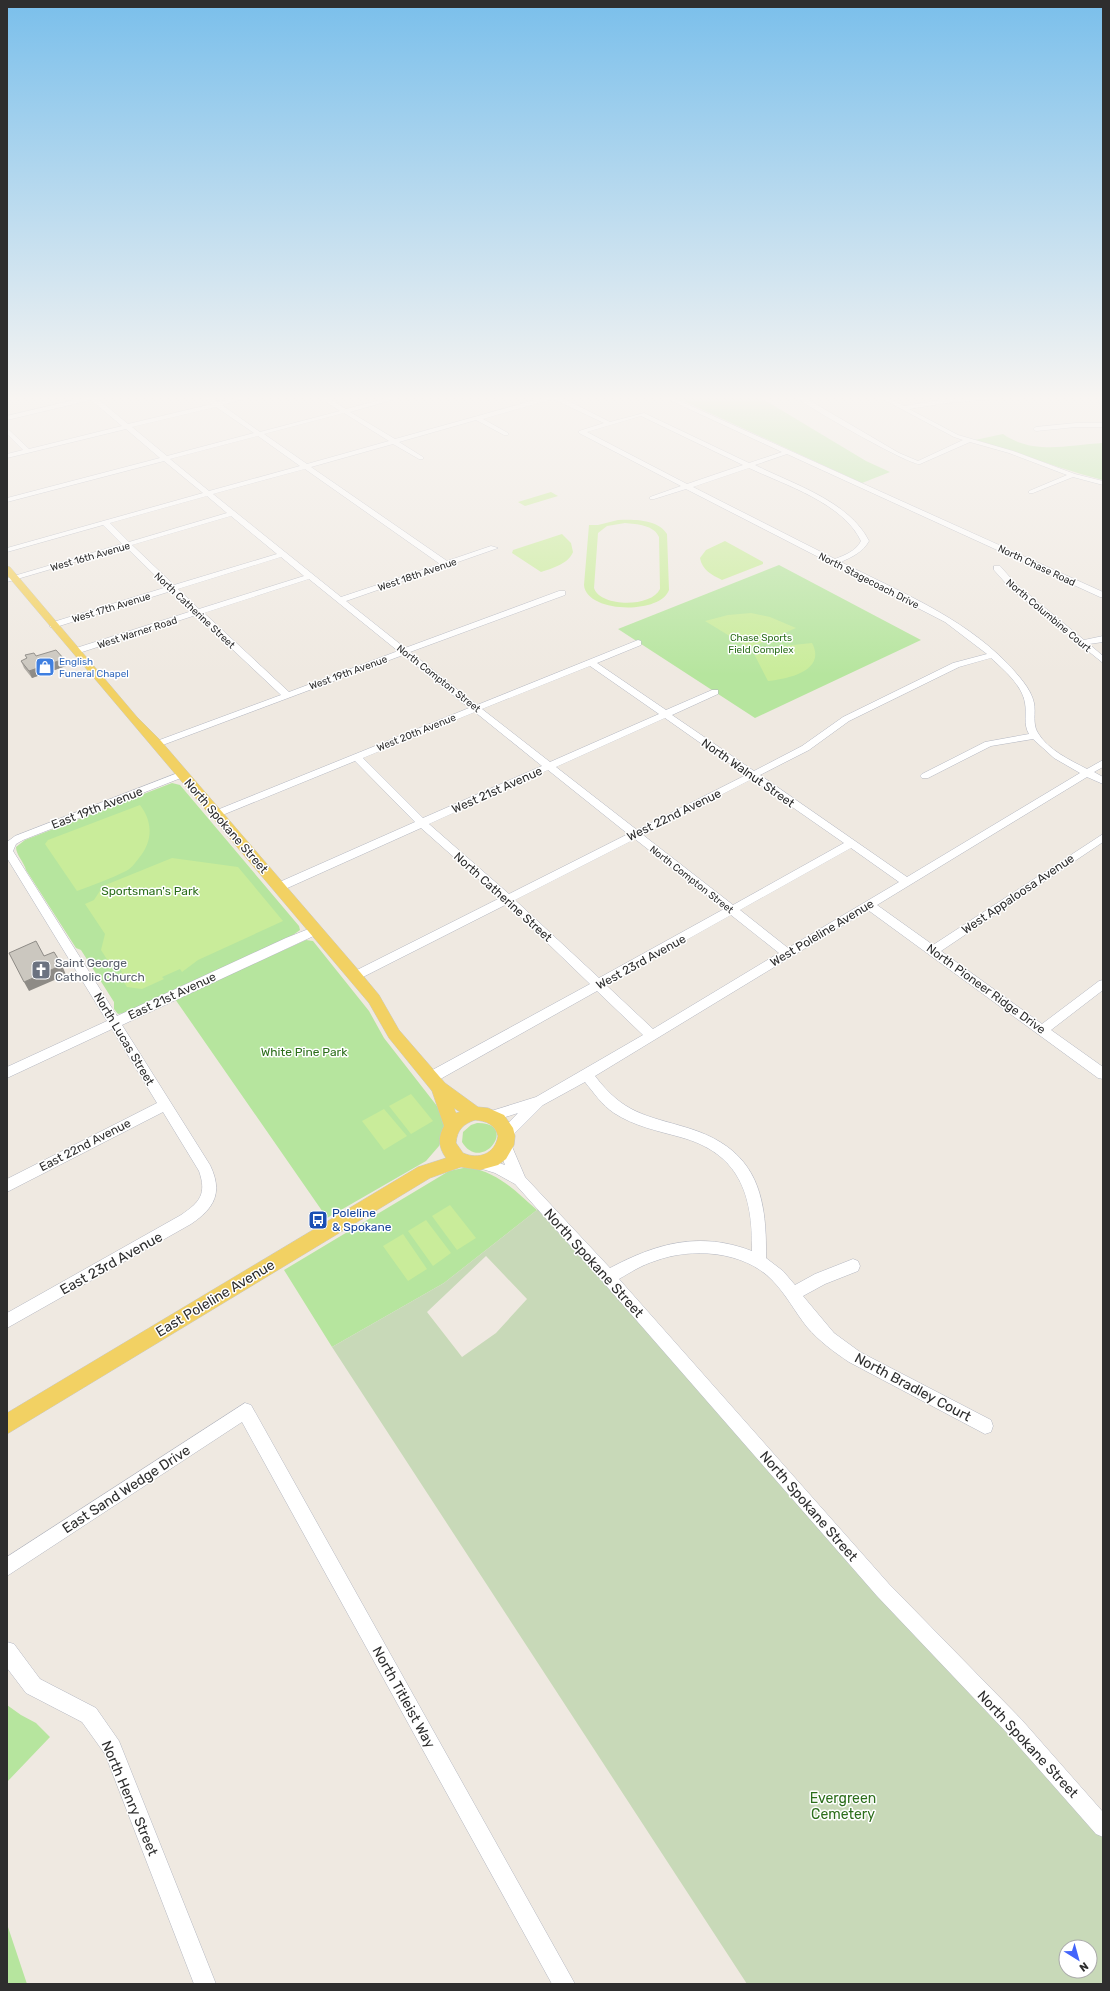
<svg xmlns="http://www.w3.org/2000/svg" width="1110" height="1991" font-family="Rubik,sans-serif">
	<rect width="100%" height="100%" fill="#efe9e1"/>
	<path fill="#b6e59e" d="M677,396H758L866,461L890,472L862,483L675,397Z
		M1003,434C1033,455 1068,445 1103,443V480C1059,469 1018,452 975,440Z
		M779,565L921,640L755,718L618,629Z
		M172,783L180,785L299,926L300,930L293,935L124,1013L118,1014L114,1009V1002L81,950L76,948L26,870C24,862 16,855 16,847L25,840Z
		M306,940L313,941L369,1011L384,1038L444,1115L445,1128L444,1135L439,1146L426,1161L327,1218L175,999Z
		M477,1123C520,1122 482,1175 462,1142L463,1132L471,1125Z
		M468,1167C499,1173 514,1190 537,1210L444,1283L332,1347L284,1270L449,1171Z
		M7,1705L21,1715L36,1723L50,1737L7,1782Z
		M7,1924L27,1984H7Z"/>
	<path fill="#c8d9b8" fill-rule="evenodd" d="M542,1206L1103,1827V1984H747L332,1347L444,1283ZM486,1256L527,1299L496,1333L462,1357L427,1312ZM1066,1947H1090V1971H1066Z"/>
	<path fill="#c9ec9a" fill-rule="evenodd" d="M551,492L558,496L525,506L518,502Z
		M618,520C633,519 658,519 667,534L669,590C660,615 586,613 584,585L589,525H598ZM625,523C637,524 654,525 659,537L660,589C651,608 600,607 594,588L598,533L607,526Z
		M562,534L571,543L573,552C568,564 553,568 541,572L512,553L513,550Z
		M725,541L763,562V564L722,580C712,575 702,570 700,558L706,550Z
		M751,613L770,617L796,628L752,647L746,646L705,621L728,615Z
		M812,643C827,671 787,679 768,681L753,652L756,649Z
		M140,805C153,822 153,841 139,858C135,863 131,869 126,871C110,879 93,885 77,891L45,844L48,840Z
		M172,858L238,867L283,921L198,960L182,972L180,969L162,977L164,979L142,989L127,987L119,974L122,972L116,962L110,964L101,950L105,934L85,904L94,900L103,886Z
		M411,1094L433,1121L411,1134L389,1106Z
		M384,1109L407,1136L384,1150L362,1121Z
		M450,1205L476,1238L457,1250L432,1216Z
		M426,1220L451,1253L433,1266L408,1231Z
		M403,1234L427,1269L408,1281L383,1246Z"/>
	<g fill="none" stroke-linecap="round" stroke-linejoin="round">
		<defs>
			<path id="minor" d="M91,396H102L97,398L128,424L212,404L202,396H209L218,402L244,396H255L222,405L260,432L340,411L317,396H325L346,409L395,396H406L350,412L395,439L549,396H559L610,422L644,413L749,463L782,452L661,396H669L1103,592V597H1100L787,454L755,465C793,484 849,501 869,541C863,552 852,557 841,562C898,591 961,616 1007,663C1017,674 1031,688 1034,703C1036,713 1032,724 1038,733C1048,750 1070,760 1087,769L1103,760V767L1094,772L1103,777V784L1087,777L877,905L933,945L1103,834V842L941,951L1042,1024L1099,981L1103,980V990L1051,1030L1103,1067V1079L1098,1078L868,910L595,1076C624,1114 645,1115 688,1128C756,1149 767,1193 766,1258L783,1271L795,1285L815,1274L848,1261L853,1259L858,1261L860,1266L858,1271L825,1284L803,1296L834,1333L860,1352L991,1420L993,1426L991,1432L985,1434L849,1362C834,1352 819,1341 807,1327C795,1312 786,1294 772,1280C744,1251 692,1247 655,1261C642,1265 631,1272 619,1279L889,1584L1021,1719L1103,1812V1837L1096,1834L1007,1733L877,1596L603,1282L515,1184L495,1173L476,1167L474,1163L476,1159L481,1157L505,1165L498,1146L500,1142L505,1140L510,1142L525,1177L610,1268C657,1243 700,1231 752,1251C753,1194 739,1153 680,1137C658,1131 634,1126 614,1113C602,1105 594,1093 585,1082L543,1105L512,1136L507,1138L502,1136L500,1132L518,1113L493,1121L488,1120L486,1116L488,1112L536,1097L643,1035L597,991L435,1082L430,1083L425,1082L424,1078L425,1074L590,984L507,904L359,979H351L349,976L351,973L500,898L421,828L283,890H275L274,887L275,884L415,822L355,761L220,816L216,817L211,814L212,812L469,708L403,655L160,746H154V742L281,695L196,615L79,653H73V649L192,611L171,591L56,627H50V623L167,587L126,547L7,582V578L122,544L103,525L7,552V548L203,493L164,461L7,502V498L160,458L126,429L7,458V454L23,450L7,434V428L29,449L122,426L91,400L7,420V416ZM553,399L604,423L579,431V433L681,486L650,497V499H654L686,489L945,622L987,654L953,663L843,717L802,746L754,771L672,715L718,694V690H712L666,710L597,663L641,645V641L638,640L477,705L410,652L565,595V591H559L405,648L346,601L498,548L491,546L447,561L311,467L393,444L419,459H423V457L399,442L476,420L504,435H508V433L483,419ZM216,407L254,433L167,456L132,427ZM344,413L389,441L307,464L264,434ZM641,416L743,465L687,484L587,432ZM258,436L300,466L209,491L170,459ZM749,468C785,485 843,503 861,541C856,551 845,555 835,559L693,487ZM305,469L440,564L341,597L213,494ZM207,496L227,513L129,542L110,523ZM231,516L277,554L174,585L132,545ZM281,557L304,576L199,609L178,589ZM309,579L398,651L289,692L204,613ZM991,658C1004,670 1022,685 1025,703C1027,714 1023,724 1029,734L985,742L922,774L920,776L922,778H928L991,746L1033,739L1054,758L1080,773L907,877L760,775L809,750L849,721L959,667ZM590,666L659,714L550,762L482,709ZM475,712L542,766L423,818L363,758ZM665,718L746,775L637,830L556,767ZM548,770L628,834L509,894L429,824ZM752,779L844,843L733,905L643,835ZM635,839L724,909L599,978L515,900ZM851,848L899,882L788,948L740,910ZM731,915L779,953L653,1029L606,985Z
				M794,396H802L899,453L918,461L963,440L954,437L877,396H885L904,406L947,399L1025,396L947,403L909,409L958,435L1013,451L1075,474L1103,481V485L1073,477L1033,493H1029V491L1067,475L1009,453L970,442L920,464C910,466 806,406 794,396Z
				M1097,396H1103V406L1100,404Z
				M1076,423H1103V427H1076L1036,431L1033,429L1036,427Z
				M994,566H1000L1016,584L1084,640L1103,636V642L1089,644L1103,656V663L1010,588L994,570Z
				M183,771L188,774L186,776L23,840L16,844L13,851L117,1016L286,938L316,926L322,930L320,933L122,1025L210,1165C223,1192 215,1208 191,1224L7,1328V1313L181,1215C200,1202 207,1194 199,1171L163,1112L7,1192V1179L157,1103L112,1029L7,1078V1067L107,1021L7,858V842L15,836Z
				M245,1403L251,1405L575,1984H552L242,1422L7,1576V1557Z
				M7,1642L14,1644L40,1679L96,1708L119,1741L216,1984H194L105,1754L82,1722L26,1693L7,1668Z"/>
			<path id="major" d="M7,566L10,567L137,717L161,741L360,972L379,995L399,1030L445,1083L478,1107L488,1108L504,1115L513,1128L515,1136L514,1145L506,1159L498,1165L480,1170L461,1167L430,1178L7,1434V1413L418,1167L446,1158C438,1147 438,1137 444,1126L432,1091L389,1038L369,1003L7,575ZM454,1108L460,1112L456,1113ZM475,1120C486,1121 495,1124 498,1136C495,1154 479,1160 463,1153L456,1143C457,1130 463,1124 475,1120Z"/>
		</defs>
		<use href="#minor" stroke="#b4b7c1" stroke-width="1"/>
		<use href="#major" stroke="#c9c9c9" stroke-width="1"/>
		<use href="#minor" fill="#fff" fill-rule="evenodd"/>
		<use href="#major" fill="#f2d163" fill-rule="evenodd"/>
	</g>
	<path fill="#afaba4" d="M25,655L36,656L66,666L32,678L24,668L21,661L27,659Z"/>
	<path fill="#8e8b86" d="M64,659L66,666L32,678L29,671Z
		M62,965L66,975L29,991L24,982Z"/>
	<path fill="#cbc7bf" stroke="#8e8b86" d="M56,650L64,659L29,671L21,661L27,658L25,655L34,653L36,656Z
		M36,941L44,956L54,952L62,965L24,982L9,953Z"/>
	<linearGradient id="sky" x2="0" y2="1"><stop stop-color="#7abfeb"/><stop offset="0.59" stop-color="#f8f5f2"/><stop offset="1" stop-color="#f8f5f2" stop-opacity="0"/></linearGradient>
	<rect width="1110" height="675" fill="url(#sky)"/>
	<defs>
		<symbol id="shop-square" viewBox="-11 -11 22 22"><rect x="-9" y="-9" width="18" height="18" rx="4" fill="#3f7fe0" stroke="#fff"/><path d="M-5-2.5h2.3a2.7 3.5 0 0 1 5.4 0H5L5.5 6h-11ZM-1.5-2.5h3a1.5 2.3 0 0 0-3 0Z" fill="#fff"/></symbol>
		<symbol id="church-square" viewBox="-11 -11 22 22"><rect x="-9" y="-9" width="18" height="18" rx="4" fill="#6b7280" stroke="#fff"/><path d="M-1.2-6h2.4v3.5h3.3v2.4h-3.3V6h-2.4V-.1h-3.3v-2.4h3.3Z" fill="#fff"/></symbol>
		<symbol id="bus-square" viewBox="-11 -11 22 22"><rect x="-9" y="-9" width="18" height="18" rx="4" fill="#1a4fb4" stroke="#fff"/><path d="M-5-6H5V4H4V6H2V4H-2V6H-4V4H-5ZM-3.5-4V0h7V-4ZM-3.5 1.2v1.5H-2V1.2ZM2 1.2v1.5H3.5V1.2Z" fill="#fff"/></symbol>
	</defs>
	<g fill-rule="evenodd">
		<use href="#shop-square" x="34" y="656" width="22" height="22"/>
		<use href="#church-square" x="30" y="959" width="22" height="22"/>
		<use href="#bus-square" x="307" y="1209" width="22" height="22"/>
	</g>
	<g text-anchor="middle" stroke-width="3" stroke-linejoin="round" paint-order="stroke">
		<g font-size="10" fill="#2e2e2e" stroke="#fff">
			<text transform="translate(90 556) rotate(-16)" y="4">West 16th Avenue</text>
			<text transform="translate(1037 565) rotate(25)" y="4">North Chase Road</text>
			<text transform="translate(417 574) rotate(-19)" y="4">West 18th Avenue</text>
			<text transform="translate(869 580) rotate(27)" y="4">North Stagecoach Drive</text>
			<text transform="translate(111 607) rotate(-17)" y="4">West 17th Avenue</text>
			<text transform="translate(195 610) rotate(43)" y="4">North Catherine Street</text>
			<text transform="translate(1049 615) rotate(40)" y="4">North Columbine Court</text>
			<text transform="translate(137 632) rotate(-18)" y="4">West Warner Road</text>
			<text transform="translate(348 672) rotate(-20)" y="4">West 19th Avenue</text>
			<text transform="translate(439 678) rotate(38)" y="4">North Compton Street</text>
			<text transform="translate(416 732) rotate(-22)" y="4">West 20th Avenue</text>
			<text transform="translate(692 879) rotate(38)" y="4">North Compton Street</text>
		</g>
		<g font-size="10" fill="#2c6e1b" stroke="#fff">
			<text x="761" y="641">Chase Sports<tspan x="761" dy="12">Field Complex</tspan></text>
		</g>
		<g font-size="10" fill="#366cbe" stroke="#fff" text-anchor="start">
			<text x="59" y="665">English<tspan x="59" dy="12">Funeral Chapel</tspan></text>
		</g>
		<g font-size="12" fill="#2e2e2e" stroke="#fff">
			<text transform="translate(748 773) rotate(35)" y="4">North Walnut Street</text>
			<text transform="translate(497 790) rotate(-24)" y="4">West 21st Avenue</text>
			<text transform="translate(97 808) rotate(-21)" y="4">East 19th Avenue</text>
			<text transform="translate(674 815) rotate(-26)" y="4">West 22nd Avenue</text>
			<text transform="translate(226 826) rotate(49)" y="4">North Spokane Street</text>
			<text transform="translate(1018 894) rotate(-34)" y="4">West Appaloosa Avenue</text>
			<text transform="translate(503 897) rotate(42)" y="4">North Catherine Street</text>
			<text transform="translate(822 933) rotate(-31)" y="4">West Poleline Avenue</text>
			<text transform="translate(641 962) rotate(-29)" y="4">West 23rd Avenue</text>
			<text transform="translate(986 989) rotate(36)" y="4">North Pioneer Ridge Drive</text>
			<text transform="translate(172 996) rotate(-25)" y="4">East 21st Avenue</text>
			<text transform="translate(124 1039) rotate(59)" y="4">North Lucas Street</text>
			<text transform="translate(85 1145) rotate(-27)" y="4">East 22nd Avenue</text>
		</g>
		<g font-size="12" fill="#2c6e1b" stroke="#fff">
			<text x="150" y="895">Sportsman's Park</text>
			<text x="304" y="1056">White Pine Park</text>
		</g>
		<g font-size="12" fill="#5b616d" stroke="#fff" text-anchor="start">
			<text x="55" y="967">Saint George<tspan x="55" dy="14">Catholic Church</tspan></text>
		</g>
		<g font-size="12" fill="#164399" stroke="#fff" text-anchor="start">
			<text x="332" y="1217">Poleline<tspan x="332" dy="14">&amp; Spokane</tspan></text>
		</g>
		<g font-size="14" fill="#2e2e2e" stroke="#fff">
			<text transform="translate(111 1263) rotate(-29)" y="5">East 23rd Avenue</text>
			<text transform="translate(594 1263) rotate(48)" y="5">North Spokane Street</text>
			<text transform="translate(215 1298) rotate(-31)" y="5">East Poleline Avenue</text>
			<text transform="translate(913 1387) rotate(28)" y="5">North Bradley Court</text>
			<text transform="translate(126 1489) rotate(-33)" y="5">East Sand Wedge Drive</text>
			<text transform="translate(809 1506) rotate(49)" y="5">North Spokane Street</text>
			<text transform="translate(404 1697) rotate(61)" y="5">North Titleist Way</text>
			<text transform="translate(1028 1744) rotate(47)" y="5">North Spokane Street</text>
			<text transform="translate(130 1798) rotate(67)" y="5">North Henry Street</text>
		</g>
		<g font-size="14" fill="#2c6e1b" stroke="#fff">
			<text x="843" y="1803">Evergreen<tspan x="843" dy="16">Cemetery</tspan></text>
		</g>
	</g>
	<rect width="1110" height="1991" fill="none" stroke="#2e2e2e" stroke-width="16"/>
	<g transform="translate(1078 1959) rotate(143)"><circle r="19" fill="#ffffff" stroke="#ababab"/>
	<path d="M0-3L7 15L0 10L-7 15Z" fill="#4264fb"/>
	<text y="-6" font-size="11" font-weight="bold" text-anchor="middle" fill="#2e2e2e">N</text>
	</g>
</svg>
